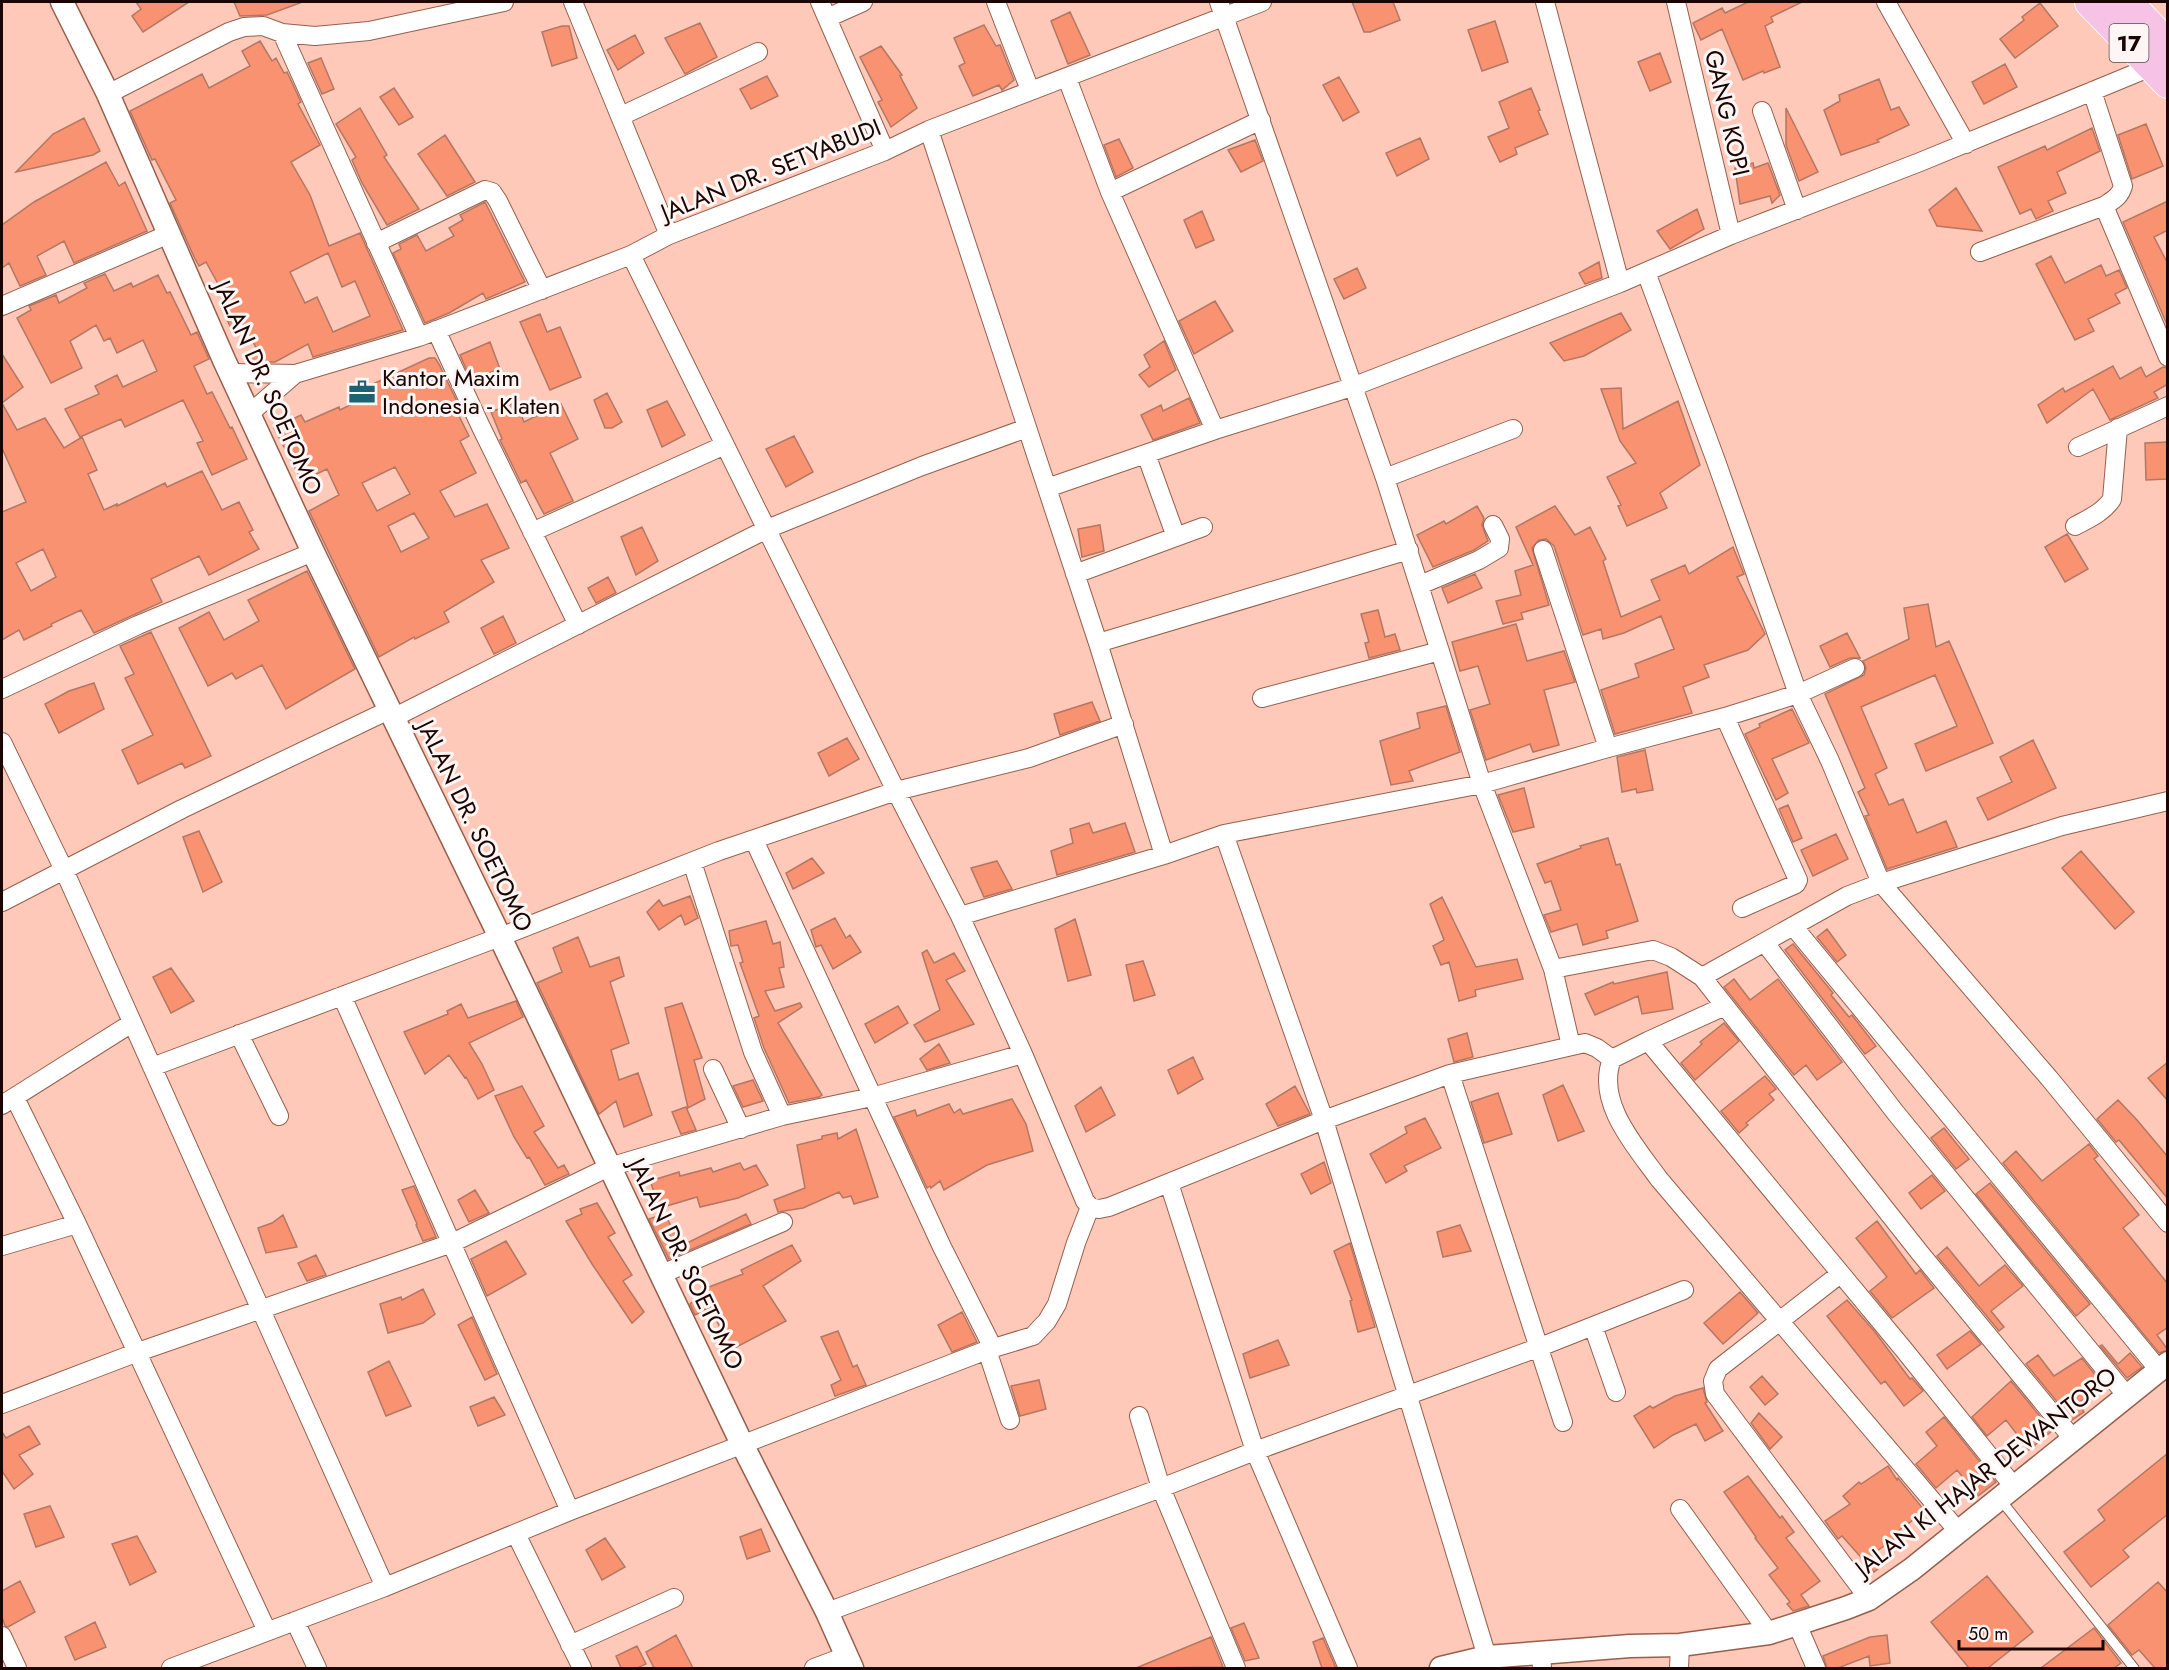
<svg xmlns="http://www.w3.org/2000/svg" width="2169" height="1670" font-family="Jost,sans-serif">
	<rect width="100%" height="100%" fill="#fec9b8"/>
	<path fill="#f89271" stroke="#b37764" stroke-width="1.5" fill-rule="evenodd" d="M136,2H189L143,32L132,16L141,9Z
		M234,2H299L300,3L267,15L240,16Z
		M1352,2H1393L1400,20L1370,32H1364Z
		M1748,2H1802L1771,17L1773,22L1765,26L1780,67L1764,73L1763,71L1743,80L1722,29L1701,40L1693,23L1722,8L1725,13Z
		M2040,3L2058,26L2015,58L2000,39L2024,20L2022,17Z
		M1070,12L1090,55L1068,64L1051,21Z
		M1495,21L1508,62L1482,71L1468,30Z
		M700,23L717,57L685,74L665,38Z
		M984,25L996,46L1000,45L1014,80L1002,90L999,85L973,96L959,66L965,63L954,38Z
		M562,26H569L577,58L552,66L542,32Z
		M635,35L644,53L618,70L607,50Z
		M260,41L272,61L276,58L284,73L287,72L301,102L298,104L320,145L291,162L310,195L329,246L360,233L403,330L313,357L308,344L275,362H250L247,357L258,351L243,324L232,330L221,308L229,304L206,262L199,266L195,259L170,203L176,200L155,159L152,160L130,111L202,74L209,88L250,66L242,51ZM328,253L342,287L355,281L370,316L333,332L317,297L305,303L290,272Z
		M881,46L902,75L900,76L917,108L891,127L878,102L882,100L860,57Z
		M1660,53L1671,82L1650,91L1638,62Z
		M321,58L334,89L322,94L308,63Z
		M2005,64L2017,87L1984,104L1972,82Z
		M767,76L778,96L751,109L740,89Z
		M1339,77L1359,112L1343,121L1323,85Z
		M1879,79L1891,110L1899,107L1909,125L1877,140L1879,142L1841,155L1824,110L1840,101L1839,95Z
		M394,88L413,117L399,125L380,97Z
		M1531,88L1540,110L1538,111L1548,134L1515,148L1517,154L1500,162L1488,137L1509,128L1499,102Z
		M360,108L387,155L384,157L419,209L387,225L362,183L352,160L356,157L336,124Z
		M1786,108L1818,172L1799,181L1786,145Z
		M84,118L100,151L93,155L16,172L53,134Z
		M2146,124L2163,166L2132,179L2118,135Z
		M2092,128L2100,151L2057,172L2066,193L2048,201L2053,211L2036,219L2031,209L2020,214L1998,167L2045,146L2047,150Z
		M445,135L475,182L447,196L418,154Z
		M1420,138L1429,159L1397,176L1386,153Z
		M1119,139L1133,168L1116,177L1104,145Z
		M1255,140L1263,161L1241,172L1228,150Z
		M106,162L119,186L125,182L147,231L74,263L64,241L37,256L46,275L20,286L9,263L2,268V225L34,202Z
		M1753,163L1754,168L1768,163L1780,195L1772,203L1770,196L1740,204L1735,168Z
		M1956,188L1982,231L1937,226L1929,210Z
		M2168,201V230L2154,237L2168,264V327L2123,222Z
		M485,202L525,282L486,299L483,293L449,313L425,323L393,253L401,249L399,244L417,235L426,251L454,236L449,228L463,220L460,215Z
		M1697,209L1704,229L1670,249L1657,231Z
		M1202,211L1214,240L1196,248L1184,220Z
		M2051,256L2065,283L2101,265L2106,276L2119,270L2127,288L2115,294L2120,303L2088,319L2094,331L2075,340L2036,264Z
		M1599,262L1602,278L1585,284L1579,273Z
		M1357,268L1366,288L1344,299L1334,279Z
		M105,274L114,291L131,283L133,287L158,275L167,293L170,292L191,335L197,332L209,359L194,366L207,394L212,392L230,428L232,427L247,459L212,475L197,443L203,441L183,400L125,427L121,419L80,437L65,409L99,394L95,386L117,375L123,387L157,371L143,340L117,353L110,338L104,341L96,325L70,341L82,368L51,383L17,318L31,310L29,306L56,295L59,303L87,288L84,283Z
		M1215,301L1233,331L1194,354L1179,321Z
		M1621,313L1631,330L1584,356L1564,361L1550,343Z
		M540,314L547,332L560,327L581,377L550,390L520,322Z
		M1164,341L1176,370L1149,387L1139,375L1150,367L1144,355Z
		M490,342L500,369L471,380L460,355Z
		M2,354L23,387L2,403L17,430L45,418L64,448L82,437L97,470L88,474L104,510L117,504V506L165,483L167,487L202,471L222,510L239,502L253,530L249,532L259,549L209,575L199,556L151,579L162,602L94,633L81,610L51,624L52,626L24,640L19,630L2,640V512L26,502L2,448ZM43,549L56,577L31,591L16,563Z
		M429,358H435L439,364L463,414L459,416L469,436L460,441L476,473L440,491L455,517L487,504L509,548L481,560L494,582L444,612L449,622L415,639L414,637L379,657L309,511L339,495L327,469L302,481L274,428L301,415L305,422L339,407L340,410L368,396L364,388ZM395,467L410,494L377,511L362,483ZM414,513L429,538L401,552L388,526Z
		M2113,366L2120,379L2141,367L2146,377L2163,367L2168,368V384L2154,392L2158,398L2110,420L2093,389L2047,423L2038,405L2063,388L2065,392Z
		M1621,388L1623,429L1678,401L1700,465L1660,493L1667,508L1627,526L1618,506L1621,505L1607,477L1636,463L1620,441L1601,389Z
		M607,393L622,422L612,428H605L594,400Z
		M1189,398L1200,423L1153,440L1141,415L1161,405L1163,411Z
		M667,401L685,435L662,447L647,410Z
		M516,402L524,422L561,404L578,439L550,453L573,501L544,514L526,480L521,483L500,440L502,439L491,412Z
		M794,436L813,472L786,487L766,449Z
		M2168,442V479L2146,480L2145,443Z
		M1477,506L1484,518L1482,525L1488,541L1474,550L1433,567L1417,535L1444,521L1446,524Z
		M1555,506L1575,535L1590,527L1606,559L1603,561L1621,617L1660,600L1651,580L1685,565L1689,574L1733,547L1744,574L1737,577L1765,634L1748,650L1704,665L1709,677L1683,687L1692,713L1615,734L1601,690L1639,677L1635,664L1674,649L1661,616L1624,633L1603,639L1601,629L1583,635L1554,546L1546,539L1539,540L1532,548L1549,605L1521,613L1523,619L1503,624L1496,601L1521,595L1515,571L1533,565L1516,527Z
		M1100,525L1104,551L1082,557L1078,529Z
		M642,527L658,561L636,575L621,537Z
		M2067,534L2088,569L2065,582L2045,547Z
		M307,571L355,669L286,709L262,665L236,679L232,673L208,686L179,628L209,612L224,640L259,621L248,600Z
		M1475,574L1482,588L1448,603L1442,588Z
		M608,577L616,593L596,603L588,588Z
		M1928,604L1936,647L1949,641L1993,743L1926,771L1915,744L1957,726L1935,675L1861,707L1887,768L1875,774L1889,805L1903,799L1917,833L1946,821L1957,847L1887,869L1865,816L1869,815L1858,792L1865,788L1825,694L1864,675L1866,668L1863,661L1909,639L1904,608Z
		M1378,610L1385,637L1395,634L1400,650L1369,658L1365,643L1369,642L1361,614Z
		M503,616L516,643L494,654L481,628Z
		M1516,624L1527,661L1564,651L1575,682L1544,690L1559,745L1533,752L1530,744L1486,760L1470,710L1490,704L1478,666L1460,671L1452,642Z
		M151,632L211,756L185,768L182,763L138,784L122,750L153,735L125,678L134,674L120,646Z
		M1847,633L1860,658H1850L1830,667L1820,646Z
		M94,683L104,709L59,733L45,704L69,691Z
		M1092,702L1100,721L1060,735L1054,714Z
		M1446,706L1460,752L1409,771L1413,781L1391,785L1380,741L1420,728L1417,713Z
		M1792,709L1809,743L1772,759L1788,793L1776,800L1745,734L1760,727L1759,724Z
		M847,738L859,759L829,776L818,753Z
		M2033,740L2056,788L1988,820L1977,798L2012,782L2000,757Z
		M1645,750L1653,790L1637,793L1636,789L1622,792L1617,757Z
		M1524,788L1534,827L1513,832L1498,795Z
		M1788,805L1802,838L1793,842L1779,809Z
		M1089,823L1093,833L1125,823L1135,852L1057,875L1051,851L1073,843L1070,829Z
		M199,831L222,882L203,892L183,837Z
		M1836,834L1848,859L1813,876L1801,850Z
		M1608,838L1616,865L1620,864L1638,921L1606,931L1608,938L1583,945L1577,924L1551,932L1544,915L1561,910L1551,881L1545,883L1537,864L1581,848L1580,846Z
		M2081,851L2134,912L2115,929L2062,868Z
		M812,858L824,873L793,889L786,873Z
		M997,861L1012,889L984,897L971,868Z
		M690,896L698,918L685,925L681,915L659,930L647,912L659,900L663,906Z
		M1442,897L1476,967L1517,959L1523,979L1475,990L1476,996L1459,1001L1449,962L1441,965L1433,946L1444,940L1430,904Z
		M835,918L846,938L850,935L861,952L833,969L821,945L816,947L811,930Z
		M1075,919L1091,975L1068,981L1055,929Z
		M766,921L773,944L780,942L784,967L779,968L784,987L765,991L775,1011L800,1003L802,1007L778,1023L822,1095L819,1097L789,1103L764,1048L754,1018L759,1016L740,963L743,962L738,945L731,946L729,931Z
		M1827,929L1846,955L1837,962L1817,937Z
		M578,937L590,967L619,957L624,976L610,982L629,1043L611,1050L619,1080L638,1073L652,1115L624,1127L616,1101L599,1114L537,983L562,972L553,948Z
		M1793,944L1833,993L1831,995L1849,1017L1852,1015L1876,1046L1865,1054L1785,950Z
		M927,950L934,963L954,953L965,971L946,980L974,1024L925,1042L914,1025L940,1010L922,953Z
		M1143,961L1155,995L1134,1001L1126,965Z
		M171,968L194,1001L171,1013L153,977Z
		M1667,972L1673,1009L1642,1014L1638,996L1595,1015L1585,994L1613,982L1614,984Z
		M1734,979L1750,1000L1778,979L1842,1062L1817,1080L1806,1065L1794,1075L1724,987Z
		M516,1001L523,1017L469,1043L482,1064L494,1090L478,1099L466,1077L465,1078L449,1055L425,1074L404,1032L448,1014L447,1011L461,1004L468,1018Z
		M682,1003L702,1058L694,1060L705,1099L688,1108L665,1008Z
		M898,1006L908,1023L875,1043L865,1024Z
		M1724,1023L1739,1041L1695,1080L1681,1063L1702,1044L1700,1042Z
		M1467,1033L1473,1057L1454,1062L1448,1039Z
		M939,1044L950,1063L927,1070L920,1059Z
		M1193,1057L1203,1079L1178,1094L1168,1070Z
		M2168,1062V1101L2148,1078Z
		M1765,1076L1776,1089L1769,1094L1774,1100L1746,1123L1748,1125L1739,1133L1721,1111Z
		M753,1080L763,1101L743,1107L733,1086Z
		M1563,1085L1584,1131L1558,1141L1543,1095Z
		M522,1086L544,1126L534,1132L558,1168L564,1165L569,1174L545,1185L529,1157L527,1158L514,1137L495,1096Z
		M1295,1086L1310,1114L1278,1126L1266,1104Z
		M1101,1087L1115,1115L1086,1132L1075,1106Z
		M1498,1093L1512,1134L1484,1143L1471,1102Z
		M1012,1099L1026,1124L1033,1151L987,1165L944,1190L940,1181L931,1188L930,1186L927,1188L894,1117L915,1110L917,1116L949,1104L954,1113L960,1109L963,1114Z
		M2118,1100L2137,1120L2168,1157V1199L2119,1140L2116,1142L2097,1119Z
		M686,1107L696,1130L681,1134L672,1112Z
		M1425,1118L1441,1148L1404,1166L1407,1171L1386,1183L1370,1154L1407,1133L1405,1127Z
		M1944,1128L1969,1159L1956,1169L1931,1138Z
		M856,1129L878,1197L854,1204L851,1196L843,1198L839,1192L803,1208L778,1212L774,1200L805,1188L797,1145L822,1139V1136L837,1133L838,1139Z
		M2089,1144L2098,1156L2094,1159L2139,1215L2123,1228L2168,1284V1327L2157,1335L2168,1350L2159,1353L2003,1163L2016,1151L2042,1181Z
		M1324,1162L1331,1183L1311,1194L1301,1174Z
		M740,1163L744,1170L756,1165L768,1185L738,1198L700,1207L697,1197L660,1208L650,1181L679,1172L680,1176L711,1168L713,1172Z
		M1932,1175L1945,1191L1921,1209L1909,1193Z
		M1990,1183L2090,1304L2076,1316L1976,1194Z
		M414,1186L436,1237L423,1241L416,1225L417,1224L402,1190Z
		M475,1190L489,1213L469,1222L458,1200Z
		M597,1203L615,1233L608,1237L632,1275L623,1281L644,1312L632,1323L592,1264L566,1221L582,1214L580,1209Z
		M665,1214L681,1246L746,1214L751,1224L669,1259L649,1219Z
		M283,1215L297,1247L266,1253L258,1228L272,1223Z
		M1877,1221L1916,1274L1920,1270L1934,1288L1892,1318L1870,1291L1887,1277L1856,1238Z
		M1460,1225L1471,1251L1443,1257L1437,1232Z
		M506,1241L526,1274L487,1296L471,1259Z
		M1350,1243L1375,1327L1358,1332L1350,1301L1352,1300L1334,1251Z
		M792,1245L801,1261L763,1286L786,1321L729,1351L724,1336L710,1307L695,1315L690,1304L709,1287L743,1274L741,1270Z
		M1947,1247L1979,1286L2005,1265L2023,1286L1991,1311L2004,1327L1999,1331L1937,1256Z
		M316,1255L326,1275L307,1281L298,1263Z
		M423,1289L435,1314L423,1323L388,1333L380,1304L401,1297L402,1300Z
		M1740,1292L1758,1313L1723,1344L1704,1323Z
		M1847,1300L1875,1332L1910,1379L1912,1378L1923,1391L1904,1406L1885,1381L1881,1384L1827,1316Z
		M962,1312L977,1342L952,1352L938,1325Z
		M472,1317L497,1374L485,1380L458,1325Z
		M838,1331L853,1367L857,1365L866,1385L835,1396L831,1385L841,1380L821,1337Z
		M1970,1331L1981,1344L1947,1369L1937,1355Z
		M1278,1340L1289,1365L1250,1378L1243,1354Z
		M2102,1345L2118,1364L2130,1353L2142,1367L2127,1378L2100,1346Z
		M2038,1355L2054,1376L2082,1358L2104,1386L2078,1403L2084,1412L2072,1420L2026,1364Z
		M389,1361L411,1406L386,1416L368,1372Z
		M1762,1376L1778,1394L1765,1405L1750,1387Z
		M1039,1380L1046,1409L1020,1416L1011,1386Z
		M2011,1381L2052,1431L2029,1450L2006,1420L1987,1436L1972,1417Z
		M1703,1388L1707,1402L1705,1403L1723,1431L1705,1441L1696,1424L1673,1435L1654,1448L1634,1416L1650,1406L1653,1408L1675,1396Z
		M494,1397L505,1415L478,1426L470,1407Z
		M1759,1413L1782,1437L1770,1449L1751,1423Z
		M1944,1417L1996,1482L1978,1496L1957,1470L1936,1488L1916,1464L1937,1446L1926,1432Z
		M29,1426L40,1444L19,1455L33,1474L14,1489L2,1471V1432L6,1438Z
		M2168,1453V1514L2123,1550L2129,1557L2091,1587L2064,1552L2105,1520L2098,1510Z
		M1888,1466L1897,1480L1898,1478L1925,1511L1897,1532L1899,1535L1877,1551L1887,1562L1874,1572L1842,1536L1838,1539L1825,1521L1850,1504L1843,1496L1859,1482L1861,1484Z
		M1748,1476L1780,1518L1782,1516L1794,1532L1786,1538L1820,1581L1801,1595L1809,1606L1793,1611L1787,1604L1790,1602L1769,1575L1778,1568L1755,1538L1756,1537L1724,1492Z
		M50,1506L64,1537L36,1547L24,1514Z
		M761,1529L770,1551L747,1559L740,1537Z
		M137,1536L156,1572L130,1585L112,1544Z
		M605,1538L625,1567L602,1580L586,1550Z
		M1987,1576L2033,1632L1988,1668H1969L1931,1622Z
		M20,1581L35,1612L8,1627L5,1626L2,1617V1591Z
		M2158,1582L2168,1593V1668H2155L2139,1650L2132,1655L2108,1625Z
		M95,1622L106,1647L75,1660L65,1637Z
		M1244,1623L1259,1658L1245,1661L1231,1628Z
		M2094,1628L2121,1663L2114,1668H2041Z
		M676,1635L693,1668H654L646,1652Z
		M1887,1635L1890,1663L1870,1666L1869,1656L1838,1668H1827L1823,1656L1870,1637Z
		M1211,1637L1223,1667L1136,1668Z
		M1323,1638L1336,1668H1322L1313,1642Z
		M637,1646L646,1664L637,1668H621L616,1656Z"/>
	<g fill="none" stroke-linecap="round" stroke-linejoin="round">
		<defs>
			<path id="service" d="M2000,1499L2134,1668"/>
			<path id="minor" d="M573,2L669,235
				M820,2L885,151
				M996,2L1030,90
				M1219,2L1385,478L1482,784L1553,969L1571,1046
				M1545,2L1620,283
				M1676,2L1731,235
				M1886,2L1966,144
				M827,18L863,2
				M282,33L419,337
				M1067,78L1110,192L1215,430
				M108,94L229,32L244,27L263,26L282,33L315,36L369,31L504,2
				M1762,111L1797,210
				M621,116L758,52
				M929,130L1098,643L1164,855
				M1110,192L1261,120
				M2104,206L2168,357
				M376,243L485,190L492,192L498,201L542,290
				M1980,252L2104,206C2113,200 2120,197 2123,186L2092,91
				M631,255L896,791L960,916L1023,1054L1085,1201L1090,1207L1099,1209L1109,1207L1324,1120L1450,1074L1585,1043L1597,1048L1612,1059L1648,1041L1905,1351L2015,1488
				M1646,272L1716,461L1798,694L1830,761L1881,883L2049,1078L2168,1223
				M2,306L169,234
				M436,330L481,427L578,625
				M231,373L295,374L419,337L631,255L669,235L885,151L929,130L1262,2
				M249,414L295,374
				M2078,447L2168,406
				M1146,454L1176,537
				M1385,478L1513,429
				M1047,488L1215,430L1352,387L1620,283L1731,235L1920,162L2168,60
				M2075,526C2088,519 2104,512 2112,499L2118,428
				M532,532L725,445
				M1543,550L1608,748
				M1075,574L1203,527
				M1420,585L1479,560L1499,548L1500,539L1493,525
				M1098,643L1409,550
				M2,689L138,625L313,552
				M1262,698L1440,651
				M1725,717L1798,880L1796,884L1742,908
				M393,718L767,529L922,466L1027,428
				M2,742L64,870L385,1587
				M1224,834L1324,1120L1487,1657
				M754,840L942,1247L993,1348
				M692,862L753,1052L782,1116
				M2,902L182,809L389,710
				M960,916L1164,855L1224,834L1482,784L1608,748L1725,717L1798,694L1855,668
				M1793,926L2159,1370
				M1765,943L1895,1112L2127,1396
				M1553,969L1653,950L1671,957L1702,977L1920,1253L2074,1440
				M1702,977L1847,896L1881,883L2062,826L2168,801
				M342,996L570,1511
				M239,1034L279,1116
				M1648,1041L1725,1006
				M1612,1059C1595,1102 1636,1147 1659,1179L1958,1531
				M152,1067L500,937L719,851L896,791L1029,758L1124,724
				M713,1069L741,1129
				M1450,1074L1563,1422
				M15,1098L77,1224
				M2,1105L132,1023
				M1169,1183L1255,1451L1348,1668
				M2,1246L77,1224L267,1631
				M662,1274L783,1222
				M1840,1274L1718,1369L1713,1381L1715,1394L1869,1599
				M1593,1326L1616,1392
				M987,1350L1010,1420
				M2,1404L138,1352L452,1243L609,1167L782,1116L872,1097L1023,1054
				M1139,1416L1161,1488L1236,1668
				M1680,1509L1769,1633
				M516,1534L582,1668
				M827,1612L1161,1488L1255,1451L1540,1347L1684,1290
				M295,1621L317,1668
				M1797,1624L1816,1668
				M2,1636L17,1668
				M570,1645L674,1598
				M1541,1653L1542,1668
				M171,1668L385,1587L570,1511L987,1350L1033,1336L1047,1321L1057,1304L1076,1243L1090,1207
				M814,1668L846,1656
				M1679,1668L1680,1645"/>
			<path id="tertiary" d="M62,2L108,94L224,360L313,552L500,937L742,1444L827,1612L852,1668
				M1441,1668L1487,1657L1630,1646L1680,1645L1769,1633L1846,1608L1869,1599L1912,1569L2168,1363"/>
			<path id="trunk" d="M2090,2L2168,83
				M2127,2L2168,45"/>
		</defs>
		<use href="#service" stroke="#985e4b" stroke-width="11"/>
		<use href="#minor" stroke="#985e4b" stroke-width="20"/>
		<use href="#tertiary" stroke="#985e4b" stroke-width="25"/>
		<use href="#trunk" stroke="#fff" stroke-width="32"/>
		<use href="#service" stroke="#fff" stroke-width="9"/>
		<use href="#minor" stroke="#fff" stroke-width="18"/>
		<use href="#tertiary" stroke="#fff" stroke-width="22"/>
		<use href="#trunk" stroke="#f6c3e6" stroke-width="30"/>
	</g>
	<defs>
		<symbol id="office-bare" viewBox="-9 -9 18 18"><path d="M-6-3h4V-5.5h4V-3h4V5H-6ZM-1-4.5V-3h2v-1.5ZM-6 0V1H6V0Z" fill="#1d6273" stroke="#fdf6f4" stroke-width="2.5" paint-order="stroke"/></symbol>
	</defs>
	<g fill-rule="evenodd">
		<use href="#office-bare" x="343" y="373" width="38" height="38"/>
	</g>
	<g text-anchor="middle" stroke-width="6" stroke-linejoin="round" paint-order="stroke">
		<rect fill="#fdf6f4" stroke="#5e4d4b" stroke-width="1.5" x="2109.5" y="24" width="39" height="38" rx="4.5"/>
		<g font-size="22" font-weight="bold" fill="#1a0502">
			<text x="2129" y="51">17</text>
		</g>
		<g font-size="24" fill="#1a0502" stroke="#fdf6f4">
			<text transform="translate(1727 113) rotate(77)" y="8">GANG KOPI</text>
			<text transform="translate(771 170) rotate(-22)" y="8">JALAN DR. SETYABUDI</text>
			<text transform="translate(268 388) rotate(66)" y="8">JALAN DR. SOETOMO</text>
			<text transform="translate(475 826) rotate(64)" y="8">JALAN DR. SOETOMO</text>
			<text transform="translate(686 1264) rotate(64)" y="8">JALAN DR. SOETOMO</text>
			<text transform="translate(1986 1472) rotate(-38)" y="8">JALAN KI HAJAR DEWANTORO</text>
		</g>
		<g font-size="24" fill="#1a0502" stroke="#fdf6f4" text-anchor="start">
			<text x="382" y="386">Kantor Maxim<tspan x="382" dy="28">Indonesia - Klaten</tspan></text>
		</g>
	</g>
	<rect width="2169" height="1670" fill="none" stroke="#1a0502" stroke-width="6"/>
	<path d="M1959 1640v9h144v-9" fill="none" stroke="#1a0502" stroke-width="3"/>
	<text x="1968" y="1640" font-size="18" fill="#1a0502" stroke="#fdf6f4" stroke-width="4.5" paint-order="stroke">50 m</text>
</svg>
